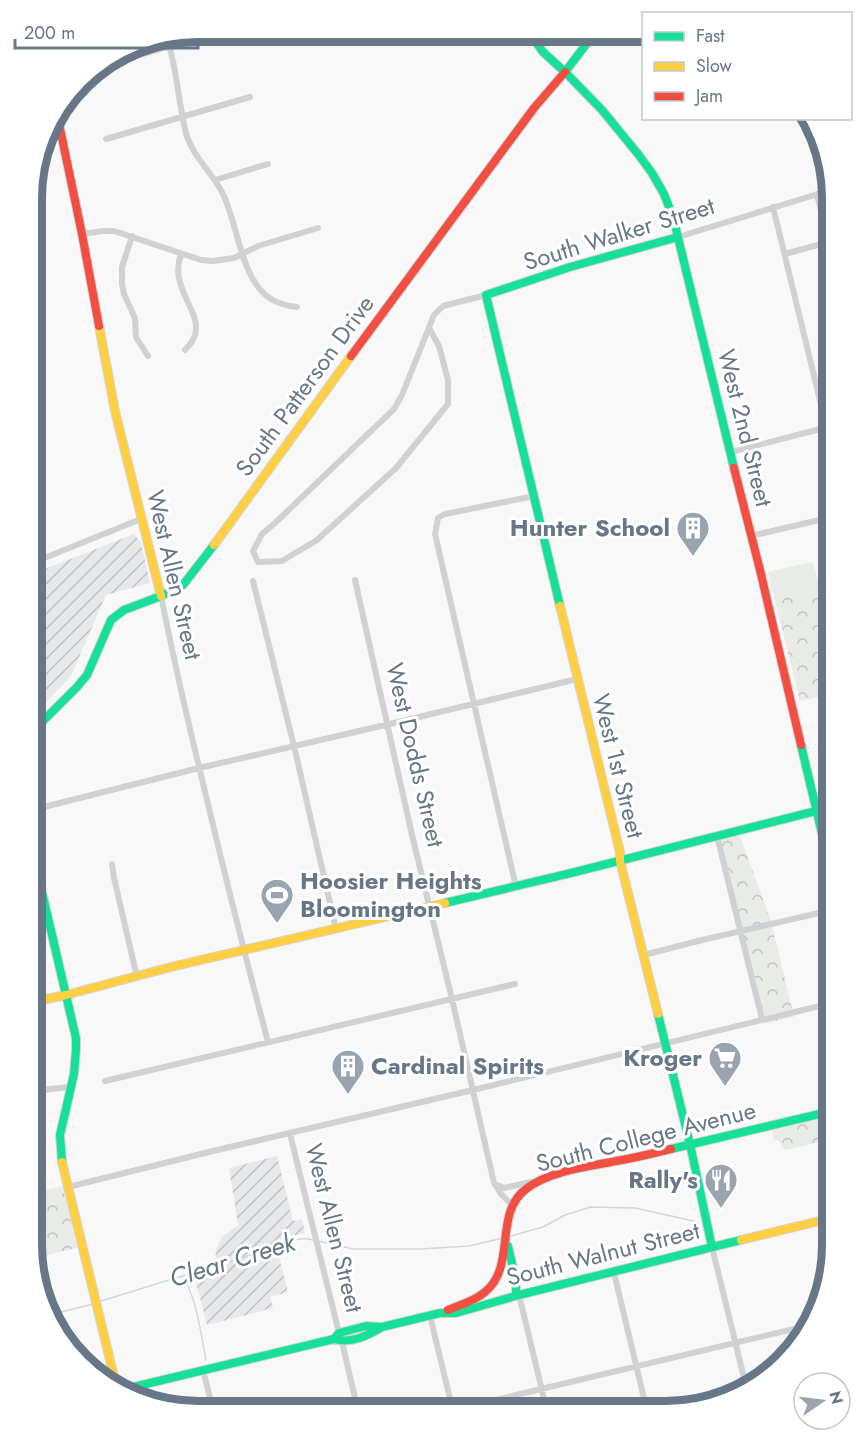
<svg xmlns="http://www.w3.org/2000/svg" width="864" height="1443" font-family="Jost,sans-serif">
	<defs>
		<pattern id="industrial-furrows" width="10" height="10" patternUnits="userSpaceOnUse" patternTransform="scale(1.5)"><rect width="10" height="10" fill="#e7e8e9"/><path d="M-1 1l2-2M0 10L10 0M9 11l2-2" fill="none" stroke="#bfc1c2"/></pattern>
		<pattern id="park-crowns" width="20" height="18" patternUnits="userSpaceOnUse" patternTransform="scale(1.5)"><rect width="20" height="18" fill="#e8ebe6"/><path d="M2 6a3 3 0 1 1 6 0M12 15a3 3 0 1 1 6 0" fill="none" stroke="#c0c3c0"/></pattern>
	</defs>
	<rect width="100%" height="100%" fill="#f8f8f8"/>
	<path fill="url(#industrial-furrows)" d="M134,534L141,543L150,583L106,595L71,676L32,717V574Z
		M277,1156L293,1221L302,1219L305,1233L275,1240L288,1292L270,1297L273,1308L207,1325L194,1274L215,1269L216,1249L222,1237L238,1225L229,1168Z"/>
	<path fill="url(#park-crowns)" d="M813,562L817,579L832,576V694L800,701L768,572Z
		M739,833L771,921L794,1017L763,1024L718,838Z
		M832,1115V1139L785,1150L778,1140H774L772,1131Z
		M63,1186L77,1248L34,1258L32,1245V1193Z"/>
	<path fill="#e8ebe6" d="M813,562L819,589L775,599L769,572Z"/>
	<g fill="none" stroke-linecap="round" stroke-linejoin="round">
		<path stroke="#d1d7db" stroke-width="1.5" d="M511,1236L543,1227L565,1215L591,1207L635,1208L698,1222
			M318,1241L353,1249H421L469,1246L503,1238
			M181,1276C195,1288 202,1340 206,1360
			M98,1302C154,1285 209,1267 265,1251C283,1246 295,1235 313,1240
			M49,1315L93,1304"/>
		<defs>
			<path id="fast" d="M530,34L543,52L565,72L602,110L638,154L652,173L664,194L673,217L734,468
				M565,72L594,34
				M560,606L486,295L570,267L678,237
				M32,735L42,722L77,687L87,675L111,620L124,610L161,596L183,585L214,545
				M801,745L832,876
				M32,849L76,1038V1050L74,1074L60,1135L62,1162
				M445,903L571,873L832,807
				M658,1014L690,1144L712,1247
				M671,1149L832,1111
				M508,1246L516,1281V1291L519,1295
				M334,1339L339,1333L366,1326L382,1327L440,1313H456L519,1295L741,1240
				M125,1389L334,1339C351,1344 367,1336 382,1327"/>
			<path id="slow" d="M99,326L115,411L161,596
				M214,545L351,356
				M560,606L620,852V861L658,1014
				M32,1002L66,995L171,967L445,903
				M62,1162L116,1385
				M741,1240L832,1218"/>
			<path id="jam" d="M57,114L82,234L99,326
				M351,356L534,108L565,72
				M734,468L760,570L801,745
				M448,1310C460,1305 475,1301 485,1292C517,1266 493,1214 526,1189C550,1170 592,1166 622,1160C638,1157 655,1153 671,1149"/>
		</defs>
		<use href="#fast" stroke="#d4d5d6" stroke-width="10"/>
		<use href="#slow" stroke="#d4d5d6" stroke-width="10"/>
		<use href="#jam" stroke="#d4d5d6" stroke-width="10"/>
		<path stroke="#d0d1d3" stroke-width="6" d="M167,38C177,68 178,101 186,133C192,155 211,172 222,192C238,222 240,280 271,299C279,304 288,306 297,307
			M97,67L219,32
			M106,139L250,97
			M215,180L268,164
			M817,194L832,258
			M773,207L832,450
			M82,234L103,231H114L201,260L213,261L234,258L258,246L318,228
			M132,236L122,267V284L124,294L135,318L136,337L148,356
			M678,237L831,190
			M181,254C178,263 177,272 180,282C186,307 210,326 185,350
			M785,254L832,241
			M429,328L439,346L448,380V404L396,468L317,540L282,561L258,562L253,551L262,534L275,523L394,409L402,395L434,315L443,306L486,295
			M731,452L832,426
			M751,536L832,517
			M32,563L141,519
			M355,580L412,835L452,999L494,1183L501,1194L512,1205
			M253,581L294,746L336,929
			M161,596C175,666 191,735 208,804C227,884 247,963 268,1042
			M32,810L199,768L394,723L577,679
			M717,836L762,1019
			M112,864L114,878L137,977
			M516,887L435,534L438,518L445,514L534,496
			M644,955L698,941L832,910
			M105,1081L515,984
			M32,1093L50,1089L71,1087
			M290,1134L339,1333
			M495,1184L504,1188L531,1182
			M68,1187L213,1151L473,1090L832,1003
			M712,1247L746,1386
			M612,1272L615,1277L647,1411
			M519,1295L547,1411
			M430,1316L453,1411
			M342,1342L358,1411
			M203,1370L213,1410
			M449,1411L806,1326"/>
		<use href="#fast" stroke="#16e098" stroke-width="8"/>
		<use href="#slow" stroke="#ffcf43" stroke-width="8"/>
		<use href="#jam" stroke="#f24e42" stroke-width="8"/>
	</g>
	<defs>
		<symbol id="building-pin" viewBox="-11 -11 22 30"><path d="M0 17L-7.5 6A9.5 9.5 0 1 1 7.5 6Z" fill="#9aa4af" stroke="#fff"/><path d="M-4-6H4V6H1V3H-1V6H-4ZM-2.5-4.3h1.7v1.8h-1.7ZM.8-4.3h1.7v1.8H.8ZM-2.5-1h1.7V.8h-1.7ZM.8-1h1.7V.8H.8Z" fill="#fff"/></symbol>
		<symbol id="stadium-pin" viewBox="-11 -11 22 30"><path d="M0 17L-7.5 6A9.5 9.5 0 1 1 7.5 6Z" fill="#9aa4af" stroke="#fff"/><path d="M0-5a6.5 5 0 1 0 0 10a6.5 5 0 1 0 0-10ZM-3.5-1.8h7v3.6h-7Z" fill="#fff"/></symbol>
		<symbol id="supermarket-pin" viewBox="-11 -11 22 30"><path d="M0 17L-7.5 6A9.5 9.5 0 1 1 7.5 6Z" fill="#9aa4af" stroke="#fff"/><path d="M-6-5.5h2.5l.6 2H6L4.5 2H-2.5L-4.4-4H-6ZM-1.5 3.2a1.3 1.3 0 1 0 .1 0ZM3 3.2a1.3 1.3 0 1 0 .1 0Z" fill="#fff"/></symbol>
		<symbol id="restaurant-pin" viewBox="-11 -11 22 30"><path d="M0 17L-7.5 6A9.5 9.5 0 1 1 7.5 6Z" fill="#9aa4af" stroke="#fff"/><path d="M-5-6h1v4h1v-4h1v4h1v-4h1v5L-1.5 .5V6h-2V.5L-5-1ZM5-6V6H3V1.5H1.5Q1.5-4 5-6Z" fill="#fff"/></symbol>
	</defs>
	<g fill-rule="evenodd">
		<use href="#building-pin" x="674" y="509" width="38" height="52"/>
		<use href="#stadium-pin" x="258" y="876" width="38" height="52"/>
		<use href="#supermarket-pin" x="706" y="1039" width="38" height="52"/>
		<use href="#building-pin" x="329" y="1047" width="38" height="52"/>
		<use href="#restaurant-pin" x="702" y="1161" width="38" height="52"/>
	</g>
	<g text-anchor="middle" stroke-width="6" stroke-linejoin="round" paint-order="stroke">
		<g font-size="24" fill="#687787" stroke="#fff">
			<text transform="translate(619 234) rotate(-17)" y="8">South Walker Street</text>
			<text transform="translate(305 386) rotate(-54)" y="8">South Patterson Drive</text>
			<text transform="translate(745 428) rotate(76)" y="8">West 2nd Street</text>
			<text transform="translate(174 575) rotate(77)" y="8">West Allen Street</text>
			<text transform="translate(415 755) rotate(77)" y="8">West Dodds Street</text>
			<text transform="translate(618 766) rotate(76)" y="8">West 1st Street</text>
			<text transform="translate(646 1137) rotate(-14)" y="8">South College Avenue</text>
			<text transform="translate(334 1228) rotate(76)" y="8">West Allen Street</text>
			<text transform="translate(603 1254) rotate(-14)" y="8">South Walnut Street</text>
		</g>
		<g font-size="24" font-weight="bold" fill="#687787" stroke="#fff" text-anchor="end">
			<text x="670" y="536">Hunter School</text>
			<text x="300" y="889" text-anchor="start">Hoosier Heights<tspan x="300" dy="28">Bloomington</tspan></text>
			<text x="702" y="1066">Kroger</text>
			<text x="371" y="1074" text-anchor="start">Cardinal Spirits</text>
			<text x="698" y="1188">Rally's</text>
		</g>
		<g font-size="26" font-style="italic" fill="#647883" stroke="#fff">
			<text transform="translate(232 1260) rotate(-17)" y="9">Clear Creek</text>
		</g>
	</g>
	<path d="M0 0H864V1443H0ZM198 42H666A156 156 0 0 1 822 198V1245A156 156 0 0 1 666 1401H198A156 156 0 0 1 42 1245V198A156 156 0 0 1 198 42Z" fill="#fff" fill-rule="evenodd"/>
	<path fill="none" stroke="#687787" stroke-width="8" d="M198 42H666A156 156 0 0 1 822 198V1245A156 156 0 0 1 666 1401H198A156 156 0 0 1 42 1245V198A156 156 0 0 1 198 42Z"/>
	<rect x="642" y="12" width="210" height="108" fill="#ffffff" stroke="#c3c9cf" stroke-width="1.5"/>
	<rect x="654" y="32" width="30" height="9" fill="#16e098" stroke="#c3c9cf" stroke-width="1.5"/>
	<text x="696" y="42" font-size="18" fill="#687787">Fast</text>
	<rect x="654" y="62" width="30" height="9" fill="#ffcf43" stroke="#c3c9cf" stroke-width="1.5"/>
	<text x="696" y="72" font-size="18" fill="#687787">Slow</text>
	<rect x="654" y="92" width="30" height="9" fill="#f24e42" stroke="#c3c9cf" stroke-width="1.5"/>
	<text x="696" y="102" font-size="18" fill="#687787">Jam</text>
	<g transform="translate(822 1401) rotate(76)"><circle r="28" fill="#ffffff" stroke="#c3c9cf" stroke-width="1.5"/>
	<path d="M0-4.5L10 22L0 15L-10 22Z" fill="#9aa4af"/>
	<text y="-9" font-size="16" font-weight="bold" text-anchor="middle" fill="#687787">N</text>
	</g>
	<path d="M15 39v9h183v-9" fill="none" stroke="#687787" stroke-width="3"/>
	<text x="24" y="39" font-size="18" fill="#687787" stroke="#ffffff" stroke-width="4.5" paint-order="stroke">200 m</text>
</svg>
